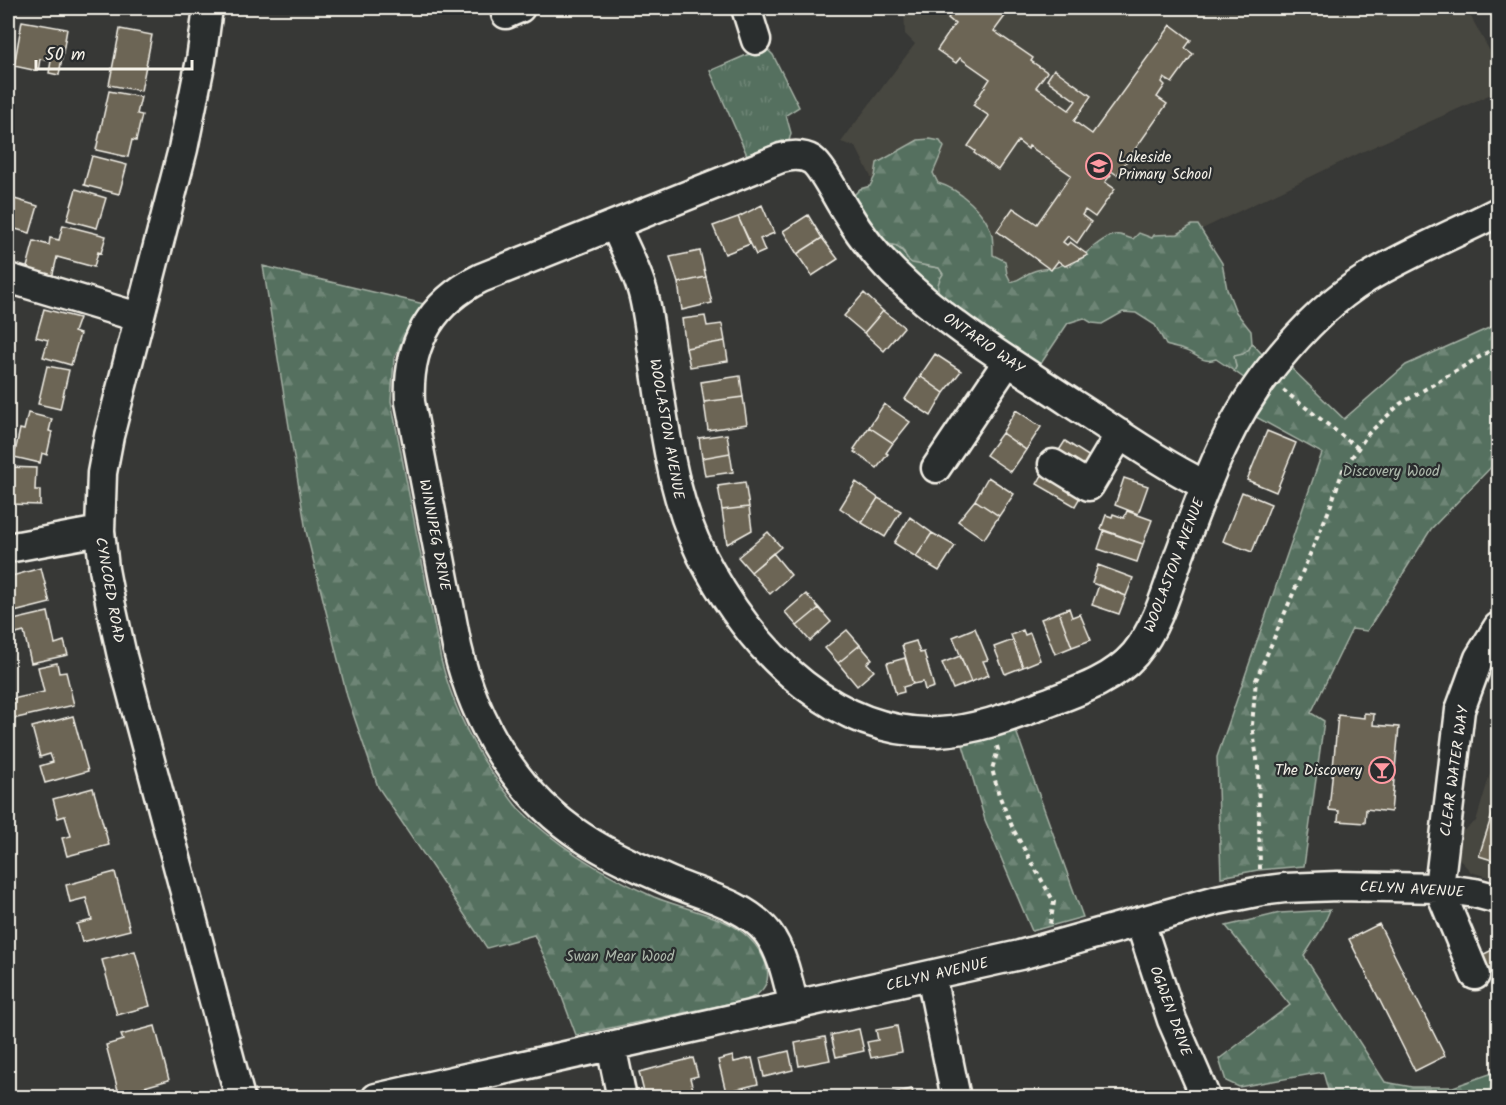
<svg xmlns="http://www.w3.org/2000/svg" width="1506" height="1105" font-family="Kalam,sans-serif">
	<defs>
		<pattern id="grass-tufts" width="24" height="20" patternUnits="userSpaceOnUse" patternTransform="scale(1.5)"><rect width="24" height="20" fill="#55705f"/><path d="M3 7l-1-3M5 7V3M7 7l1-3M15 17l-1-3M17 17v-4M19 17l1-3" fill="none" stroke="#6e8576"/></pattern>
		<pattern id="forest-firs" width="22" height="20" patternUnits="userSpaceOnUse" patternTransform="scale(1.5)"><rect width="22" height="20" fill="#55705f"/><path d="M5 1l3.5 6h-7zM16 11l3.5 6h-7z" fill="#6e8576"/></pattern>
	</defs>
	<rect width="100%" height="100%" fill="#373836"/>
	<filter id="ink" filterUnits="userSpaceOnUse"><feTurbulence type="fractalNoise" baseFrequency=".0167" numOctaves="2"/><feDisplacementMap in="SourceGraphic" scale="12" xChannelSelector="R" yChannelSelector="G"/><feConvolveMatrix kernelMatrix="1 2 1 2 8 2 1 2 1" color-interpolation-filters="sRGB"/></filter>
	<g filter="url(#ink)">
		<path fill="#47463f" d="M904,8H1466L1492,55L1498,63V91L1364,151L1198,231L1062,325L873,181L856,147L841,142L915,44L905,34Z
			M1498,747V880L1471,872L1458,858L1457,848L1458,839L1463,831L1476,821Z"/>
		<path fill="url(#grass-tufts)" stroke="#a4b0a4" stroke-width="1.5" d="M765,47L773,55L799,107L786,115L791,133L789,141H783L747,155L710,71Z
			M885,243C896,246 903,248 907,259L926,266L939,268L943,274L938,292L918,276Z
			M1252,343L1262,354L1244,378L1234,371L1236,367L1233,356L1249,349Z"/>
		<path fill="url(#forest-firs)" stroke="#a4b0a4" stroke-width="1.5" d="M930,139L940,141L944,147L933,173L938,183C959,189 987,213 992,235C993,241 993,248 993,255L1005,261L1007,274L1011,282C1023,279 1024,274 1034,271C1044,267 1055,270 1064,264L1068,267C1082,259 1104,232 1120,235C1125,236 1128,238 1133,239L1139,233L1152,238L1154,235L1178,234L1192,225H1198L1222,263L1227,289L1236,312L1251,331L1252,343L1249,349L1243,354L1234,356L1236,367L1234,371L1216,359C1205,363 1201,358 1191,353C1184,349 1174,348 1166,345L1155,325L1136,313L1123,312L1102,324L1092,323L1084,318L1068,323L1040,365L1032,366L941,298C936,289 937,283 943,274L939,268L912,263L907,259L904,252L897,246L884,243L852,197L860,189L870,186L875,176L877,163L918,140Z
			M263,266L424,304L408,327L394,359L391,401L441,660C453,706 473,748 501,786C507,793 512,801 518,808C556,846 605,875 654,897C678,907 723,916 742,932C758,944 780,975 759,993C756,996 751,998 747,1000L576,1035L556,981L534,935L487,948L378,787L347,696L306,531Z
			M1498,324V460L1431,529L1367,631L1352,629L1311,713L1324,721L1304,866L1258,870L1221,877L1217,757L1322,453L1256,417L1290,367L1344,419L1406,365Z
			M1016,731L1083,917L1032,931L985,820L963,745Z
			M1330,910L1322,928L1304,956L1385,1082L1412,1087H1453L1498,1071V1097H1330L1323,1072L1239,1087L1226,1081L1219,1059L1290,1005L1226,926L1280,913Z"/>
		<path fill="#6c6555" stroke="#f4f1e8" stroke-width="1.5" d="M955,8H1011L994,31L1033,58L1031,61L1047,72L1036,87L1069,110L1076,101L1047,80L1054,69L1091,96L1074,121L1092,134L1171,25L1191,40L1185,48L1193,54L1172,83L1164,78L1162,82L1165,85L1157,97L1167,104L1117,175L1107,168L1105,171L1111,175L1105,182L1115,189L1095,217L1085,210L1082,215L1091,222L1077,243L1068,236L1063,242L1067,245L1070,242L1088,255L1065,266L1058,261L1051,270L997,231L1013,208L1037,224L1071,175L1029,146L1028,149L1018,141L998,170L974,153L975,151L968,146L989,116L973,105L990,79L960,58L956,63L937,50L955,24L948,18Z
			M22,21L67,29L59,75L49,73L51,61L40,59L38,71L14,66Z
			M120,29L152,35L141,91L109,85Z
			M109,91L141,97L137,114L142,115L136,141L132,140L128,157L96,150Z
			M92,156L127,165L119,194L84,185Z
			M76,189L106,198L97,228L67,220Z
			M8,197L38,206L30,233L8,227Z
			M762,205L774,233L760,239L765,251L756,255L738,217Z
			M808,215L822,238L797,254L783,231Z
			M738,217L750,244L725,254L713,226Z
			M63,225L106,236L101,253L98,252L94,267L57,257L52,278L26,271L34,241L49,245L50,238L59,240Z
			M822,238L838,259L812,276L797,254Z
			M700,251L706,277L678,283L670,257Z
			M706,277L712,303L682,310L678,283Z
			M864,293L883,311L864,333L844,316Z
			M44,309L79,318L74,332L80,334L71,365L43,357L48,340L36,337Z
			M883,311L904,327L884,351L864,333Z
			M705,316L707,326L722,324L725,341L686,348L682,319Z
			M725,341L728,361L690,367L686,348Z
			M935,354L961,371L944,393L920,376Z
			M47,366L69,370L60,409L38,404Z
			M740,376L743,397L704,402L701,382Z
			M920,376L944,393L931,416L905,399Z
			M743,397L747,424L708,430L704,402Z
			M884,404L910,422L893,443L869,427Z
			M1016,410L1041,427L1026,450L1002,433Z
			M28,413L52,419L49,431L52,432L47,455L42,453L40,463L14,457L20,429L24,430Z
			M869,427L893,443L886,453L888,454L877,468L854,452L856,450L854,449Z
			M1267,431L1296,443L1276,492L1247,480Z
			M1002,433L1026,450L1011,472L986,455Z
			M727,434L730,453L702,458L699,438Z
			M1065,441L1093,459L1084,473L1056,455Z
			M730,453L733,472L705,476L702,458Z
			M8,467L36,468L35,490H40V505L8,504Z
			M1045,470L1083,492L1075,506L1037,484Z
			M988,477L1014,494L999,516L975,500Z
			M1124,478L1148,486L1138,514L1115,505Z
			M745,482L749,507L722,510L718,486Z
			M856,482L878,498L862,523L840,508Z
			M1242,492L1271,504L1252,552L1223,541Z
			M878,498L901,511L885,537L862,523Z
			M975,500L999,516L984,539L958,521Z
			M749,507L752,530L727,544L722,510Z
			M1127,511L1152,520L1143,544L1101,529L1106,515L1112,517L1113,514L1124,518Z
			M910,517L932,533L916,557L894,543Z
			M1104,531L1143,544L1137,562L1098,549Z
			M768,532L781,547L751,572L738,557Z
			M932,533L955,546L939,571L916,557Z
			M773,553L791,575L770,594L751,572Z
			M1098,565L1133,578L1126,596L1092,583Z
			M41,568L50,603L14,612L8,585V577Z
			M1099,585L1126,596L1119,614L1092,605Z
			M806,594L819,608L797,626L785,612Z
			M819,608L831,622L810,641L797,626Z
			M1069,608L1072,617L1080,614L1091,640L1072,647L1059,612Z
			M48,612L55,644L64,641L68,655L31,663L24,632L16,634L13,620Z
			M1059,612L1072,647L1055,654L1041,619Z
			M975,628L988,660L983,661L989,675L971,682L953,637Z
			M847,630L860,645L838,663L825,648Z
			M1023,630L1025,635L1030,633L1040,660L1023,667L1011,635Z
			M1013,640L1023,667L1005,674L994,647Z
			M916,641L920,653L924,652L934,687L925,690L923,682L913,684L902,645Z
			M860,645L872,659L867,663L874,671L857,686L838,663Z
			M960,656L971,682L953,689L942,663Z
			M905,658L913,684L903,687L904,692L896,694L887,663Z
			M57,663L59,673L66,672L74,705L8,720V700L44,692L38,667Z
			M1364,713L1374,714L1373,725L1399,727L1391,812L1366,809L1365,823L1338,821L1339,811L1329,810L1338,715L1364,718Z
			M73,716L88,771L45,783L40,766L53,762L50,754L40,757L32,727Z
			M93,788L109,845L67,856L62,838L71,836L65,816L58,818L53,799Z
			M1497,799L1498,800V862L1479,856Z
			M115,872L130,930L82,942L77,924L92,920L86,898L70,902L66,885Z
			M1379,924L1445,1056L1415,1071L1349,939Z
			M1498,947V993L1480,956Z
			M135,951L150,1006L117,1015L102,960Z
			M155,1026L169,1080L119,1094L106,1045L123,1040L121,1035Z
			M897,1026L902,1052L871,1058L867,1042L878,1040L876,1030Z
			M859,1029L864,1051L836,1057L831,1035Z
			M825,1037L830,1060L799,1066L795,1043Z
			M789,1051L793,1070L764,1077L760,1058Z
			M733,1056L734,1062L752,1058L758,1084L726,1092L718,1060Z
			M693,1058L698,1076L690,1078L693,1089L658,1098H654L653,1093L645,1096L639,1072Z
			M912,1089L914,1098H879V1096Z"/>
		<g fill="none" stroke-linecap="round" stroke-linejoin="round">
			<defs>
				<path id="minor" d="M208,8L201,60L183,149L109,436L102,473L100,531L104,569L111,606L122,656L240,1098
					M746,8L756,40
					M506,14L520,8
					M615,225C624,248 637,270 643,293C648,312 650,332 653,352C665,427 671,504 710,571C757,655 836,736 939,732C974,730 1007,718 1039,706C1072,693 1111,682 1135,654C1158,626 1168,587 1180,553C1205,486 1228,419 1275,363C1301,331 1331,300 1367,278C1408,253 1455,234 1498,212
					M8,278L138,317
					M1053,464L1089,486L1120,434
					M936,468L1008,361
					M8,548L100,531
					M1140,922L1172,1020L1206,1098
					M1475,975L1439,888L1460,710L1479,658L1498,627
					M931,976L956,1098
					M794,1006C788,982 783,953 768,933C747,906 706,896 676,884C644,870 612,857 582,837C516,794 475,723 457,647L410,402C407,345 430,303 481,278L781,158C792,155 802,154 812,160C823,168 838,200 847,213C860,235 876,255 894,273C946,324 1010,362 1070,402C1114,430 1158,462 1205,485
					M611,1046L622,1098
					M376,1098L1020,955L1217,900L1261,891L1285,888L1338,886L1439,888L1475,893L1498,899"/>
			</defs>
			<use href="#minor" stroke="#f4f1e8" stroke-width="33"/>
			<path stroke="#f4f1e8" stroke-width="4" stroke-dasharray="4.5 4.5" stroke-linecap="butt" d="M1283,390L1358,448
				M997,746L998,750L992,769L999,795L1014,831L1054,902L1050,924
				M1260,869L1258,766L1252,725L1256,680L1329,510L1343,470L1368,434L1400,404L1498,346"/>
			<use href="#minor" stroke="#2a2d2e" stroke-width="28"/>
		</g>
	</g>
	<defs>
		<symbol id="school-ring" viewBox="-11 -11 22 22"><circle r="9.5" fill="#2a2d2e" stroke="#ff9aa2" stroke-width="1.5"/><path d="M0-5L7-2L0 1L-7-2ZM-4 1L0 2.5L4 1V4Q0 6-4 4Z" fill="#ff9aa2"/></symbol>
		<symbol id="bar-ring" viewBox="-11 -11 22 22"><circle r="9.5" fill="#2a2d2e" stroke="#ff9aa2" stroke-width="1.5"/><path d="M-6-5H6L.8 .8V4.5H3.5V6h-7V4.5H-.8V.8Z" fill="#ff9aa2"/></symbol>
	</defs>
	<g fill-rule="evenodd">
		<use href="#school-ring" x="1084" y="151" width="30" height="30"/>
		<use href="#bar-ring" x="1367" y="755" width="30" height="30"/>
	</g>
	<g text-anchor="middle" stroke-width="4.5" stroke-linejoin="round" paint-order="stroke">
		<g font-size="15" fill="#f4f1e8" stroke="#2a2d2e" text-anchor="start">
			<text x="1118" y="162">Lakeside<tspan x="1118" dy="17">Primary School</tspan></text>
			<text x="1362" y="775" text-anchor="end">The Discovery</text>
		</g>
		<g font-size="15" fill="#f4f1e8" stroke="#2a2d2e">
			<text transform="translate(984 343) rotate(35)" y="5">ONTARIO WAY</text>
			<text transform="translate(667 429) rotate(80)" y="5">WOOLASTON AVENUE</text>
			<text transform="translate(435 535) rotate(79)" y="5">WINNIPEG DRIVE</text>
			<text transform="translate(1174 565) rotate(-69)" y="5">WOOLASTON AVENUE</text>
			<text transform="translate(110 590) rotate(80)" y="5">CYNCOED ROAD</text>
			<text transform="translate(1454 771) rotate(-82)" y="5">CLEAR WATER WAY</text>
			<text transform="translate(1412 889) rotate(3)" y="5">CELYN AVENUE</text>
			<text transform="translate(937 974) rotate(-13)" y="5">CELYN AVENUE</text>
			<text transform="translate(1171 1011) rotate(70)" y="5">OGWEN DRIVE</text>
		</g>
		<g font-size="15" fill="#acb7aa" stroke="#2a2d2e">
			<text x="1391" y="476">Discovery Wood</text>
			<text x="620" y="961">Swan Mear Wood</text>
		</g>
	</g>
	<rect width="1506" height="1105" fill="none" stroke="#2a2d2e" stroke-width="30"/>
	<rect x="15" y="15" width="1476" height="1075" fill="none" stroke="#f4f1e8" stroke-width="2" filter="url(#ink)"/>
	<path d="M36 60v9h156v-9" fill="none" stroke="#f4f1e8" stroke-width="3"/>
	<text x="45" y="60" font-size="18" fill="#f4f1e8" stroke="#2a2d2e" stroke-width="4.5" paint-order="stroke">50 m</text>
</svg>
